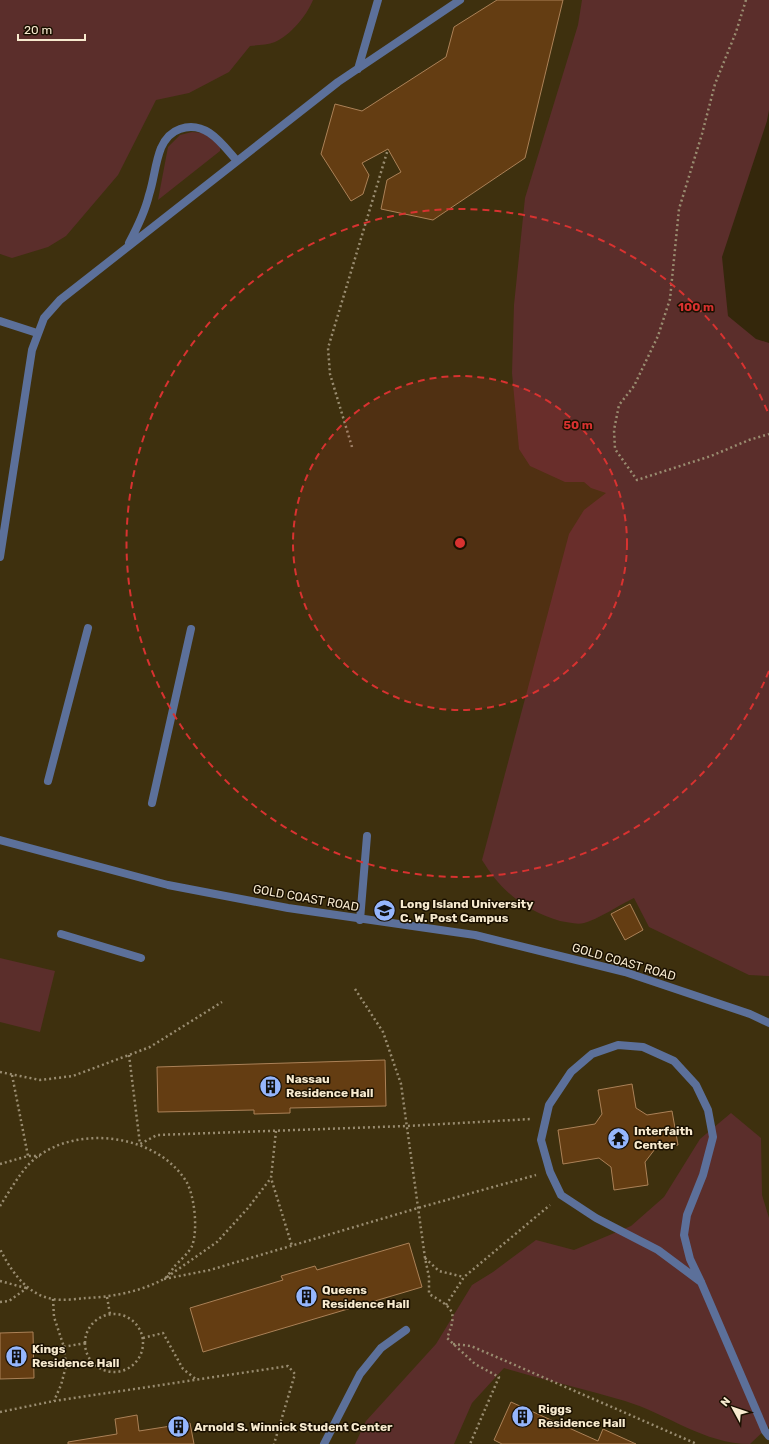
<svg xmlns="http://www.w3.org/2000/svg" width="769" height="1444" font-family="Rubik,sans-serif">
	<rect width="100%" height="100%" fill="#34270b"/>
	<path fill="#3e300e" d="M111,0H769L628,347L769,379V1444H0V254L12,257Z"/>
	<path fill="#5b2e2b" d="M0,0H313C307,15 291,35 275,42C268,45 258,45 250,46L229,72L189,93L156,100L118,175L66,236L48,247L12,258L0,254Z
		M582,0H769V110L767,121L722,257L728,316L756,339L769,343V976L749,975L649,927L634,898C621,904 597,920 584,923C577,925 567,922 560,921C525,911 500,890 482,860L569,534L584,510L606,493L591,488L584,482H565L530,466L519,449L512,373L514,305L525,198L578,25Z
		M192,132L204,133L220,146V151L158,200L168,147L180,135Z
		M0,958L55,971L40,1032L0,1022Z
		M731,1113L761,1138L762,1195L769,1218V1426L750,1444C704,1444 668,1414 625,1401C585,1389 544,1380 504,1368L472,1403L454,1444H355L366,1421L436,1344L472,1285L493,1272L536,1240L574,1250L631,1226L664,1197L700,1139Z"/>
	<path fill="#643d12" stroke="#ab8157" d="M497,0H563L525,158L433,220L381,209L387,180L401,172L388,149L362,163L369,175L363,194L351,201L321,154L335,104L362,111L446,57L454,27Z
		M630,904L643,930L625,940L611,914Z
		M385,1060L386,1106L290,1108V1113L254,1114V1110L158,1112L157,1067Z
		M632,1084L636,1108L647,1115L672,1111L678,1145L655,1149L645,1162L648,1185L614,1190L611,1167L599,1158L563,1164L558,1130L595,1124L602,1114L598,1090Z
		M409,1243L422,1287L203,1352L190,1308L283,1280L281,1276L315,1266L317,1270Z
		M33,1332L34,1378L0,1379V1333Z
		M511,1402L598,1441L603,1429L636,1444H502L494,1440Z
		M137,1415L139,1431L190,1423L194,1444H68V1442L117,1434L115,1419Z"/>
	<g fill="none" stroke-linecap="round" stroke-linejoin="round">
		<path stroke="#998c70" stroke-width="2.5" stroke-dasharray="2 3" stroke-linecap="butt" d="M746,0L736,32L715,84L702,134L679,209L670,299L658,336L634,386L619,405L614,430L615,449L637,480L711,456L749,440L769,434
			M352,447L330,374L328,348L388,149
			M355,989L383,1032L401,1084L425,1258L429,1277V1294C453,1308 458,1311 447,1338L475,1364L499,1377L470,1444
			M129,1055L140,1144L157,1135L407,1126L531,1119
			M0,1072L40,1080L73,1076L150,1047L222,1002
			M12,1075L28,1156
			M276,1131L271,1178L292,1246
			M0,1164L28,1156H40
			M0,1206C9,1192 18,1176 29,1164C70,1123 155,1132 186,1181C195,1196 198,1231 192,1246C189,1253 179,1261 174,1267C171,1271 167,1278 162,1280C139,1292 111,1297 86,1298C76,1299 63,1301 53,1299C27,1295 11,1271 0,1249
			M425,1258L439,1271L464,1277
			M167,1277L217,1242L248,1208L271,1178
			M164,1279L210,1270L418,1208L536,1175
			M0,1281L26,1288
			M107,1297L110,1314
			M53,1299L54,1317L64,1347L66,1366L61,1385L54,1401
			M0,1302L9,1301L27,1288
			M446,1305L464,1277L550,1205
			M85 1343a29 29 0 1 1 58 0a29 29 0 1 1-58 0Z
			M143,1338L163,1333L183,1369L197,1380
			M453,1344L471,1346L697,1444
			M39,1351L86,1343
			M0,1412L54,1401L288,1366L295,1374L274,1444"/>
		<path stroke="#5c709a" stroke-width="8" d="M358,69L378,0
			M129,243C137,228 145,212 149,195C154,180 155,163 161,148C165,139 171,132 180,129C206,120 222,144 237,161
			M0,321L37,333
			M0,557L32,350L44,318L60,300L338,82L460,0
			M48,781L88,628
			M152,803L191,629
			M360,920L367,836
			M61,934L141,958
			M701,1282L658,1250L596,1218L561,1195L550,1172L541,1140L549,1105L571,1072L592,1054L618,1045L643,1047L674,1061L696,1085L708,1110L713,1137L703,1175L687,1215L684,1235L690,1259L701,1282L765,1431L769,1436
			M324,1444L360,1374L381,1348L406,1330"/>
		<path stroke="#5c709a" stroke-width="8" d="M0,840L168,885L288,908L475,935L625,972L750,1014L769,1023"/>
	</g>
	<circle cx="460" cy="543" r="167" fill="#d83230" fill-opacity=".12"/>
	<g fill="none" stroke="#d83230" stroke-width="2" stroke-dasharray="7 5">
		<circle cx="460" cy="543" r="167"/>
		<path d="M769 671A334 334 0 1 1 769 415"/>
	</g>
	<defs>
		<symbol id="university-disc" viewBox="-11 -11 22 22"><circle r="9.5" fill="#95b6fd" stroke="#1a1000"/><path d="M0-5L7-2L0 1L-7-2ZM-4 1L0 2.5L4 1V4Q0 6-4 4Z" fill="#111"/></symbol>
		<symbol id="building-disc" viewBox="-11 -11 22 22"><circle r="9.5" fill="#95b6fd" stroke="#1a1000"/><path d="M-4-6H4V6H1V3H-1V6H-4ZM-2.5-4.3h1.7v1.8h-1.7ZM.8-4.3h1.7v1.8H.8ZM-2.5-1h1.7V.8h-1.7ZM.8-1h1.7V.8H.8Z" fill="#111"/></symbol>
		<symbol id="temple-disc" viewBox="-11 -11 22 22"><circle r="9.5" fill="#95b6fd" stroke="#1a1000"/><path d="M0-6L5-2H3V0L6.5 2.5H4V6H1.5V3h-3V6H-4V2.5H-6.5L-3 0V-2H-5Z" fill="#111"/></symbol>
	</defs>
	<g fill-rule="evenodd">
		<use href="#university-disc" x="372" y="898" width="25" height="25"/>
		<use href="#building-disc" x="258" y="1074" width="25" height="25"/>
		<use href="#temple-disc" x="606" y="1126" width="25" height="25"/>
		<use href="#building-disc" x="294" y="1284" width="25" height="25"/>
		<use href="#building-disc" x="4" y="1344" width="25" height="25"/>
		<use href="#building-disc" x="510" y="1404" width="25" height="25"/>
		<use href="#building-disc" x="166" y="1414" width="25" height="25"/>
	</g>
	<g text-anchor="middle" stroke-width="3" stroke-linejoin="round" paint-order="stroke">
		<g font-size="12" fill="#f7eacf" stroke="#1a1000">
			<text transform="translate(306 898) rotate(10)" y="4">GOLD COAST ROAD</text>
			<text transform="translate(624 962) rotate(16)" y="4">GOLD COAST ROAD</text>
		</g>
		<g font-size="12" font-weight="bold" fill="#f7eacf" stroke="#1a1000" text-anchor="start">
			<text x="400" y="908">Long Island University<tspan x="400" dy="14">C. W. Post Campus</tspan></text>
			<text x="286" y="1083">Nassau<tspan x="286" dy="14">Residence Hall</tspan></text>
			<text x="634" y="1135">Interfaith<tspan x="634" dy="14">Center</tspan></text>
			<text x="322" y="1294">Queens<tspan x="322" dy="14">Residence Hall</tspan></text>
			<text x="32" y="1353">Kings<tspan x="32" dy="14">Residence Hall</tspan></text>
			<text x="538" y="1413">Riggs<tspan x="538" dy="14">Residence Hall</tspan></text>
			<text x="194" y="1431">Arnold S. Winnick Student Center</text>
		</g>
	</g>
	<circle cx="460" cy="543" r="6" fill="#d83230" stroke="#1a1000" stroke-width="2"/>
	<g font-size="12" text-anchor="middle" font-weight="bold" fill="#d83230" stroke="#1a1000" stroke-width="3" stroke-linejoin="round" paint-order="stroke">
		<text x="696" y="311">100 m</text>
		<text x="578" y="429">50 m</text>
	</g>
	<g transform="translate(733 1408) rotate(310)" stroke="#1a1000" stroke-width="3" paint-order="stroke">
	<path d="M0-3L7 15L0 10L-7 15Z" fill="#f7eacf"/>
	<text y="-6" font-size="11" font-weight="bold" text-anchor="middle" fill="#f7eacf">N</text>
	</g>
	<path d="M18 34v6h67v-6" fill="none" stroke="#f7eacf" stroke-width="2"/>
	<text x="24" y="34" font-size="12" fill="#f7eacf" stroke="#1a1000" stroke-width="3" paint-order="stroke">20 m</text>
</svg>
